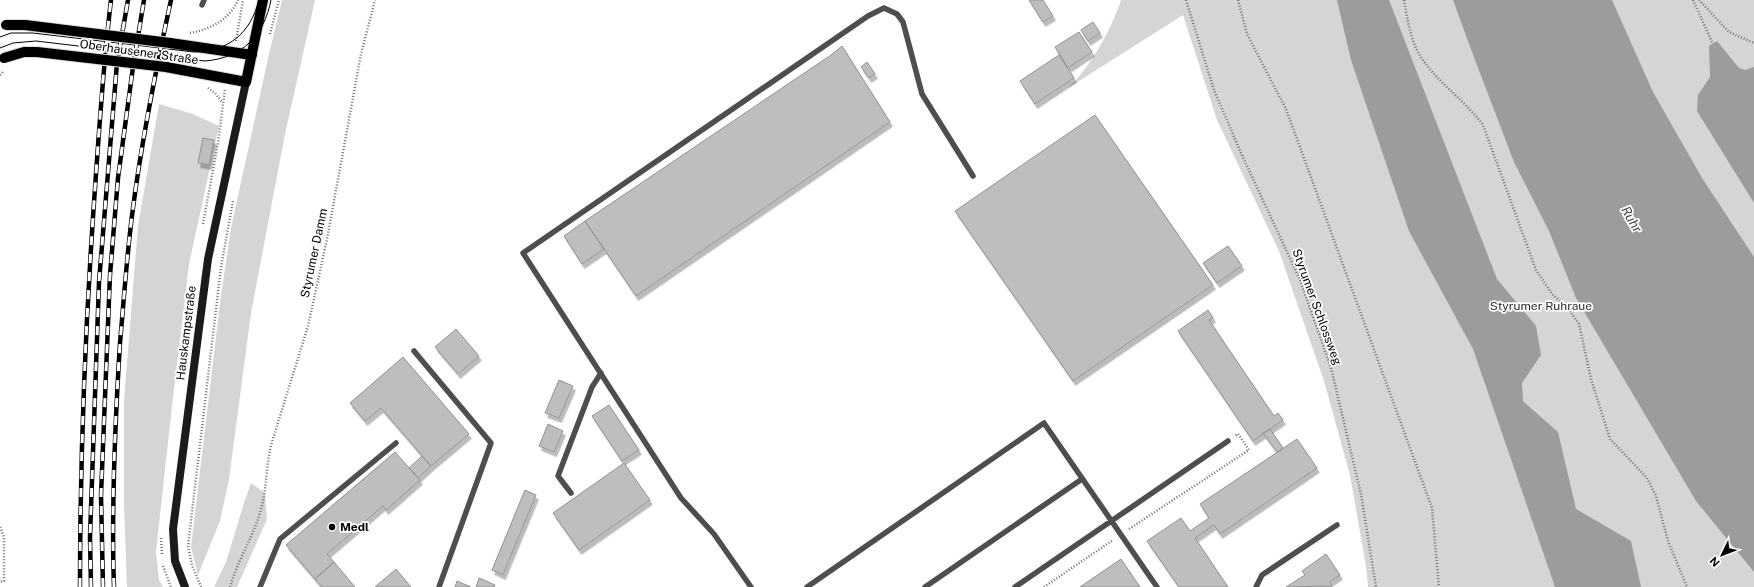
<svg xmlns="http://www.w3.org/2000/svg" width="1754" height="587" font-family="'Public Sans',sans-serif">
	<defs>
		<filter id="shadow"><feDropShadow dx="2.5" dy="4.5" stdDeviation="0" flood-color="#0004"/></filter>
	</defs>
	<rect width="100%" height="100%" fill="#fff"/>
	<path fill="#d5d5d5" d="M282,0H315L285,134L251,313L229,479L220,521L198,575L191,547L220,303L231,228L269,54Z
		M1121,0H1754V587H1368L1366,566L1350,475L1324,381L1279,251L1217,120L1183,15L1068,88C1090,68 1112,28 1121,0Z
		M159,104L193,114L219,126L189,264L172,406L156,552L159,580L163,587H127L124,504V401L138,226Z
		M251,483L265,493L267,519L237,587H214L226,562L244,503Z"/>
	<path fill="#9c9c9c" d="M1337,0H1389L1497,279L1536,326L1541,355L1522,383L1523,401L1558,432L1576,509L1631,541L1641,587H1555L1473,349L1409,231L1351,60Z
		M1453,0H1612L1653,92L1702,178L1754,257V572L1696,501L1576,298L1549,231L1514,162L1475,60Z
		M1717,41L1739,68L1745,70L1754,67V203L1697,111L1698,95L1710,77L1709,46Z"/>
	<path fill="#bebebe" stroke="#929292" filter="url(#shadow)" d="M1029,0H1043L1053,16L1043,22Z
		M1093,22L1100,33L1088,41L1081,30Z
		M1079,32L1092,52L1068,68L1055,47Z
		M842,46L890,122L636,296L585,221L831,55Z
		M1059,55L1074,78L1035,104L1020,81Z
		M867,62L875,74L869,78L861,67Z
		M1095,115L1213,285L1073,381L955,211Z
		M203,138L214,140L209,165L198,163Z
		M585,221L604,249L582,264L564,236Z
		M1228,246L1242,266L1217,283L1203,263Z
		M1208,310L1213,318L1209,320L1274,416L1278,413L1283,420L1253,441L1178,331Z
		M456,329L479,356L458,374L435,347Z
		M403,357L469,434L431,466L381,408L365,421L350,403Z
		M559,380L573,386L559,418L545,413Z
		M609,405L639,450L622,461L592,416Z
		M548,424L563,431L554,452L539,446Z
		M1270,429L1283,448L1277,452L1263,433Z
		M1297,439L1317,468L1220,534L1214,525L1195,538L1228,587H1179L1147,541L1181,518L1190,531L1209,518L1200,504Z
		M395,452L420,480L386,510L383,506L327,554L334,562L315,579L286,545Z
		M422,456L431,466L418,478L409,468Z
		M624,463L650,500L579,550L553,513Z
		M525,490L536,495L503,575L492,570Z
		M1326,554L1340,575L1330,582L1332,586L1286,587L1305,575L1302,571Z
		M1121,559L1140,587H1080Z
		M334,562L355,587H322L315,579Z
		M396,569L411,587H375Z
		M479,578L495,585L494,587H476Z
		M457,581L471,587H455Z"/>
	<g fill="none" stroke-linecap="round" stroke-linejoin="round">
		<defs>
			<path id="primary" d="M170,43L252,55
				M166,67L246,82L263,0"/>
		</defs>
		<use href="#primary" stroke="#dbdbdb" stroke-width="12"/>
		<path stroke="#707070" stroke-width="2.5" stroke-dasharray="1 2" stroke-linecap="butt" d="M1186,0L1214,90L1241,153L1300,280L1331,368L1361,494L1376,587
			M1238,0L1247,34L1286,109L1432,508L1439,587
			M1404,0C1407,17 1410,38 1419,54C1435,81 1464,99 1483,125L1536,270L1552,294L1567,307L1579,324L1591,379L1610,439L1647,478L1656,496L1668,541L1687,587
			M1693,0L1713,44
			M1699,0L1729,32L1754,43
			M190,33C211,29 229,20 238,0
			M270,34L279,0
			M236,41L243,0
			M0,75L4,71
			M208,88L215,93L222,102
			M203,224L218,143L225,89
			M0,527L4,537V581L0,582
			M1129,529L1249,450L1238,434L1235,436
			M161,538L162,555
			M163,566L171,587
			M201,587L192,565L188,546L221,267L233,201
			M230,587C238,559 255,534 262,506C267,485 266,464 272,442L308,326L327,239L361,54L375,0
			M1044,587L1113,540"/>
		<path stroke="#4e4e4e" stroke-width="5.5" d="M202,5L204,0
			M414,351L491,443L439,587
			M571,493L558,476L592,387L601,373
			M260,587L280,539L396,443
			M751,587L714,534L681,498L523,253L868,16L884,8L897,14L903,22L922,94L973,176
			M807,587L1044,423L1157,587
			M925,587L1082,479
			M1015,587L1228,441
			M1256,587L1262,575L1337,525"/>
		<path stroke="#1b1b1b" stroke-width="8" d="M185,587L175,561L173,529L208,259L246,82"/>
		<use href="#primary" stroke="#000" stroke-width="10"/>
		<path stroke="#000" stroke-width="1" d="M0,37L11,33H33L194,52C229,51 250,34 259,0
			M0,48L13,43L36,41L205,61C242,58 264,36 271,0"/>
		<defs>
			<path id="rail" d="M80,587C80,449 86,311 96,174C100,116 104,58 111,0
				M91,587L90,537L99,282L117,63L128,0
				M103,587L101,495L110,275L118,178L133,67L144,0
				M114,587C111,506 115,424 120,343C124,298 127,252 133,208C142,138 156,69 171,0"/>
		</defs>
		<use href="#rail" stroke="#000" stroke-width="4.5"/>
		<use href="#rail" stroke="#fff" stroke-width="3" stroke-dasharray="9" stroke-linecap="butt"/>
		<defs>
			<path id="primary-bridge" d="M6,25H25L170,43
				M4,58L24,52H37L166,67"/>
		</defs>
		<use href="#primary-bridge" stroke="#dbdbdb" stroke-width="12" stroke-linecap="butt"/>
		<use href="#primary-bridge" stroke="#000" stroke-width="10"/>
	</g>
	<circle fill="#000" stroke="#fff" stroke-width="1.5" cx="332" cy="527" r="4"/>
	<g text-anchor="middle" stroke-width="3.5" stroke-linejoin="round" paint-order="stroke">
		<g font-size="12" fill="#000" stroke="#fff">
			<text transform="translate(139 52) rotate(8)" y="4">Oberhausener Straße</text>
			<text transform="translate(314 253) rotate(-78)" y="4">Styrumer Damm</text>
			<text transform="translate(1317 307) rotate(70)" y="4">Styrumer Schlossweg</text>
			<text transform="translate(186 333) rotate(-83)" y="4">Hauskampstraße</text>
		</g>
		<g font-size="12" fill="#2c2c2c" stroke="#fff">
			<text x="1541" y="310">Styrumer Ruhraue</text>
		</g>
		<g font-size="12" font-weight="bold" fill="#000" stroke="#fff" text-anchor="start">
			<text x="340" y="531">Medl</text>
		</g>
		<g font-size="13" font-style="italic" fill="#3d3d3d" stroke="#fff">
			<text transform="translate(1632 219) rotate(60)" y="5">Ruhr</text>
		</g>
	</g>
	<g transform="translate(1722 555) rotate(227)" stroke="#ffffff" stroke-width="3" paint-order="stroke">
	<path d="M0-3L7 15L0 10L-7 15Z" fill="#000000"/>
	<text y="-6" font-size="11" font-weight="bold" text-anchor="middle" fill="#000000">N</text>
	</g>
</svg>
